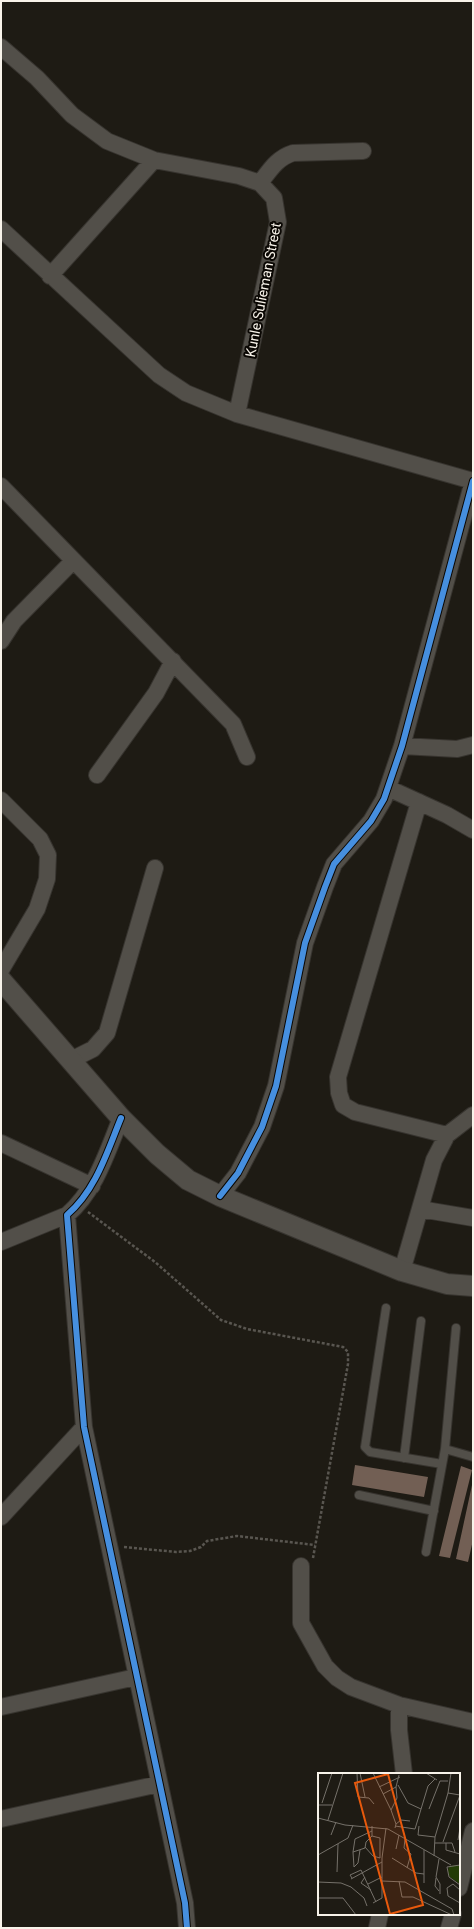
<svg xmlns="http://www.w3.org/2000/svg" width="474" height="1929" font-family="Roboto,sans-serif">
	<rect width="100%" height="100%" fill="#1e1b14"/>
	<path fill="#725f54" d="M355,1465L428,1477L424,1497L352,1485Z
		M461,1466L472,1470L450,1558L439,1556Z
		M472,1485L473,1540L468,1562L456,1559Z"/>
	<g fill="none" stroke-linecap="round" stroke-linejoin="round">
		<defs>
			<path id="service" d="M386,1308L365,1447L370,1452L442,1464
				M456,1328L445,1449L473,1457
				M404,1458L421,1321
				M359,1495L434,1511
				M426,1552L445,1449"/>
			<path id="minor" d="M1,47L37,78L72,115L107,141L154,160L239,176L260,183L274,198L278,222L237,414
				M260,183C270,170 277,158 293,153L363,151
				M1,229L159,375L186,393L237,414L473,481
				M50,276L154,160
				M1,486L233,724L247,757
				M1,641L14,621L73,561
				M402,746L457,749L473,745
				M97,775L156,693L173,661
				M388,788L447,815L473,830
				M1,800L40,839L48,855L47,879L37,909L1,970
				M419,802L338,1077L339,1093L343,1105L355,1112L447,1135
				M71,1060L93,1049L107,1033L155,868
				M121,1118C107,1152 96,1190 67,1215L84,1427L185,1903L187,1928
				M1,1143L92,1186
				M220,1196L238,1173L262,1127L276,1086L305,943L325,887L334,864L371,821L384,799L402,746L473,481
				M420,1209L473,1218
				M1,1242L67,1215
				M402,1271L434,1160L447,1135L473,1115
				M1,1517L84,1427
				M301,1566V1623L325,1666L337,1678L351,1687L399,1705L473,1722
				M399,1705V1730L404,1774
				M1,1707L136,1677
				M1,1819L159,1784
				M459,1888L473,1831
				M377,1928L380,1914
				M449,1928L453,1914"/>
			<path id="tertiary" d="M1,980L121,1118L157,1154L188,1180L220,1196L402,1271L447,1284L473,1286"/>
		</defs>
		<use href="#service" stroke="#37342f" stroke-width="10"/>
		<use href="#minor" stroke="#37342f" stroke-width="18"/>
		<use href="#tertiary" stroke="#37342f" stroke-width="22"/>
		<path stroke="#595650" stroke-width="2.5" stroke-dasharray="3 2" stroke-linecap="butt" d="M88,1212L155,1262L221,1320L247,1329L343,1347L348,1352V1364L313,1558
			M124,1547L176,1552L190,1551L201,1547L207,1541L237,1536L315,1545"/>
		<use href="#service" stroke="#524f49" stroke-width="8"/>
		<use href="#minor" stroke="#524f49" stroke-width="16"/>
		<use href="#tertiary" stroke="#524f49" stroke-width="20"/>
		<defs>
			<path id="cycleway" d="M121,1118C107,1152 96,1190 67,1215L84,1427L185,1903L187,1928
				M220,1196L238,1173L262,1127L276,1086L305,943L325,887L334,864L371,821L384,799L402,746L473,481"/>
		</defs>
		<use href="#cycleway" stroke="#0a0703" stroke-width="8"/>
		<use href="#cycleway" stroke="#468fdf" stroke-width="6"/>
	</g>
	<g text-anchor="middle" stroke-width="4" stroke-linejoin="round" paint-order="stroke">
		<g font-size="14" fill="#f8f3ea" stroke="#0a0703">
			<text transform="translate(263 290) rotate(-79)" y="5">Kunle Sulieman Street</text>
		</g>
	</g>
	<g transform="translate(318 1773)">
		<rect width="142" height="142" fill="#1e1b14"/>
		<path d="M142,92V111L132,104L130,99L131,93Z" fill="#223b05"/>
		<path fill="none" stroke="#75716a" stroke-width="1" d="M39,0L40,24L51,25L56,31M42,0L47,24M55,0L73,37L78,51L77,55M108,0L119,7M80,12L90,30L103,36M61,14L82,4M130,20L142,22M65,21L78,14L81,2M4,30L14,0M0,32H14M111,36L122,8H130M73,37L79,25L78,14M0,45L27,52L70,56L133,92M10,47L25,0M78,51L83,47L92,48M77,53L97,56L110,13L117,6M101,53L100,62L117,64M13,62L18,49M54,63L62,65V85M87,66L86,75L93,81L89,95M140,67L142,55M125,69L142,22M117,70H134L137,79M128,70V77L142,81M47,74L55,83L62,85M78,76L81,62M42,77L40,90L36,94L35,79L47,75L48,69L54,63V53M35,79L37,66L54,58M0,82L30,65L35,52M116,83L117,64L130,20L133,0M74,85L98,100L106,101M121,86L118,104L122,111V121M142,92L129,94L131,104L142,112M19,99L20,71M47,104L43,110L53,117M34,105L32,102L43,97L58,129M118,105L117,113L121,118M33,106L64,89M64,108L87,109L134,136L136,142M81,108L84,124H95L134,142M0,109L23,110L33,114L46,125L49,133M106,110V77M50,111L64,104M142,117L135,111L129,115L130,123L142,130M0,125H25L38,142M55,130L64,125V85L68,55"/>
		<path fill="#e8590c" fill-opacity="0.15" stroke="#e8590c" stroke-width="2" d="M70,1L105,132L72,141L37,10Z"/>
		<rect width="142" height="142" fill="none" stroke="#f8f3ea" stroke-width="2"/>
	</g>
	<rect width="474" height="1929" fill="none" stroke="#f8f3ea" stroke-width="4"/>
</svg>
